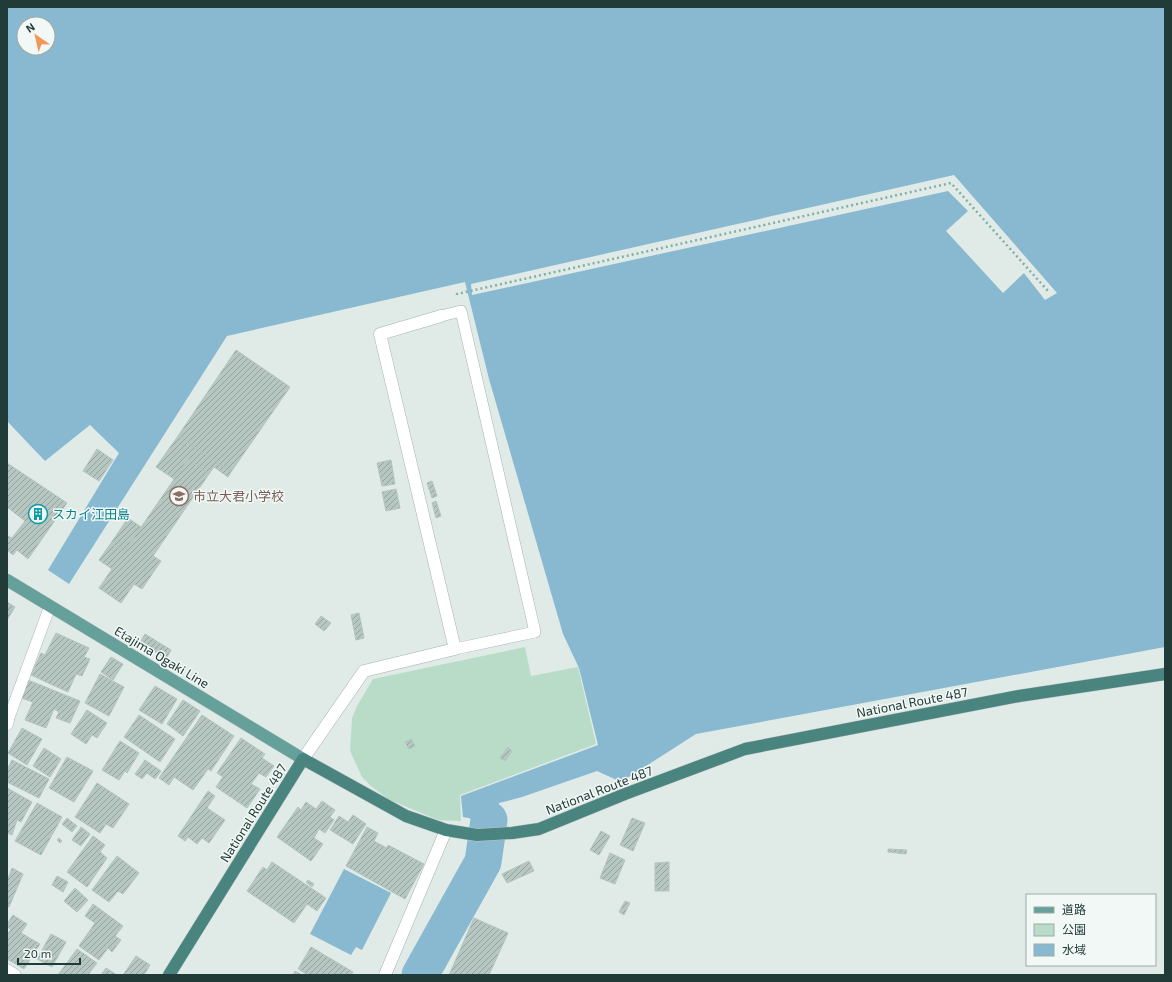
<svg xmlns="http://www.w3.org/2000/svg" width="1172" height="982" font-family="'Exo 2','Noto Sans JP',sans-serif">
	<defs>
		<pattern id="building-hatch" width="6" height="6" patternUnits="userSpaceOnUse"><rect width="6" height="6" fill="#b6c6c1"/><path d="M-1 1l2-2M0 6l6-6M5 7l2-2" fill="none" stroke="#94a29e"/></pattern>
	</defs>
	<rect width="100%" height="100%" fill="#e0ebe8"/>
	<path fill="#b9dcc8" d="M525,647L531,676L578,667L596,744L460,795L461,821L438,820L388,799L371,786L362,777L350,751L352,718L357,706L373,679Z"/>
	<path fill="#88b9d0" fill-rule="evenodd" d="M7,7H1165V647L696,734L621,782L597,771L522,797L499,803L496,820H479L463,817L461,796L598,745L579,668L563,634L489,379L465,282L227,336L69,584L48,570L119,453L90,425L45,461L7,421ZM24,24H48V48H24Z
		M344,869L391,893L362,950L356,947L351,955L310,934Z"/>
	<path fill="#e0ebe8" d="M954,175L1057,293L1045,300L1024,273L1003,293L946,231L968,211L948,191L472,295L471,284Z"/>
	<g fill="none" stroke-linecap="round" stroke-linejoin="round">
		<path stroke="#88b9d0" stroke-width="37" d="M420,975L483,862L489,820"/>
	</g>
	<path fill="url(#building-hatch)" stroke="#b3c4c0" d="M236,350L290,387L231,472L178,436Z
		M178,436L231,472L228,477L214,467L209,474L188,459L174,479L156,467Z
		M97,449L113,460L99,481L83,471Z
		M188,459L209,474L153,556L161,561L142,589L134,584L121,603L99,588L112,569L99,560L111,543L124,552Z
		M391,460L395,484L382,486L377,463Z
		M7,463L67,503L28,559L17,550L13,555L7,550V536L12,538L25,521L7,507Z
		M432,481L437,496L432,498L427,483Z
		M396,489L400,508L386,511L382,492Z
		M436,501L441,516L436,518L432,503Z
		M128,518L141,527L124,552L111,543Z
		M7,602L15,607L7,620Z
		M359,613L364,638L356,640L351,615Z
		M321,616L331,623L324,631L315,624Z
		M56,633L89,648L84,657L90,659L82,676L76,674L68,692L31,675L41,653L45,655Z
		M145,634L171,650L166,659L140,642Z
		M111,657L123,664L113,680L101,672Z
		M100,674L124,687L109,716L85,703Z
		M28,680L80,701L70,723L56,718L59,712L54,709L46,728L25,720L33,702L21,698Z
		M155,686L177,699L162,724L139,710Z
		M183,700L200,711L183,736L167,724Z
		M87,710L107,723L97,738L92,735L86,744L71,734Z
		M139,715L175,739L160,762L124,737Z
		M202,715L234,736L211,771L208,769L193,790L174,777L169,785L159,778Z
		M22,728L42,739L27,765L8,753Z
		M241,738L265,754L262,758L274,766L266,777L259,773L251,784L260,789L247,808L216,787L223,777L217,773Z
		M411,739L415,746L409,749L405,742Z
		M120,741L139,753L127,773L125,771L119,780L102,770Z
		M508,747L512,751L505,761L500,758Z
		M44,748L61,759L50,777L33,766Z
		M67,757L93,771L74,802L49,788Z
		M12,760L49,779L39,798L7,782V770Z
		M145,760L161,771L155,779L147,773L142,779L135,774Z
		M97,783L129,804L113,828L106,824L100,833L75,817Z
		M7,788L32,802L21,822L17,820L12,835L7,833Z
		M208,791L215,796L207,808L225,820L209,843L202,838L197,844L188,837L185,841L178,836Z
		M322,801L335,810L330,817L334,820L325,833L319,829L314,838L323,844L311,861L277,837L298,807L301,810L306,802L316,809Z
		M37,803L62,817L41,855L15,841Z
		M353,815L366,824L353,844L330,830L339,816L348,822Z
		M67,818L77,826L72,832L62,824Z
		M632,818L645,823L633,851L620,845Z
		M81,827L90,834L81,846L72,840Z
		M367,827L378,833L374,841L387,848L388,845L424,864L405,899L346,866Z
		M601,831L610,836L599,855L590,850Z
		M93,836L105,845L100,852L107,858L87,887L67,872Z
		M59,838L62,841L60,843L57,840Z
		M888,849L907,850L906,854L888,852Z
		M610,853L625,860L615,884L600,878Z
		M117,856L139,873L123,894L118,891L109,902L92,890Z
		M529,861L534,871L507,883L502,874Z
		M272,862L326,898L317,911L307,904L294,923L247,891L263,867L267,870Z
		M669,862V891H655V863Z
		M12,868L23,874L9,907H7V881Z
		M57,876L68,882L63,892L52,885Z
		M308,880L314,884L312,887L306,882Z
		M75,888L88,900L77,912L64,901Z
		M625,901L630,903L624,915L619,912Z
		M93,904L123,926L115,936L121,940L112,952L108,948L99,960L79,946L95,923L85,916Z
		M13,915L27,924L21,933L40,944L24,969L7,959V935L11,929L7,927V924Z
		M474,918L508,933L489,975H449Z
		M51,934L66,942L52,967L37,959Z
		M311,947L353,972L351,975H308L298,969Z
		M77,949L97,963L88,975H58Z
		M136,956L150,965L144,975H123Z
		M106,968L117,975H101Z
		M295,971L302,975H293Z"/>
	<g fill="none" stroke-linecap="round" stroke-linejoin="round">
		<defs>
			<path id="service" d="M441,316L461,311L535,632L455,649
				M8,720L50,606"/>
			<path id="minor" d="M7,720H8L7,724
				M303,759L364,671L455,649L380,334L441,316
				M7,970L15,975
				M385,975L446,830"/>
			<path id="primary" d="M7,580L303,759"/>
			<path id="trunk" d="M169,975L303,759L406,816L446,830L477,835L512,833L539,829L625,794L745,749L1019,696L1165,674"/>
		</defs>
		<use href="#service" stroke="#a3b3b0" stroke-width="12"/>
		<use href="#minor" stroke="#a3b3b0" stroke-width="13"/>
		<use href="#primary" stroke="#c1c8c7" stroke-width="13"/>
		<use href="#trunk" stroke="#c1c8c7" stroke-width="13"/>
		<path stroke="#81aea7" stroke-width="2.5" stroke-dasharray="2 3" stroke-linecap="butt" d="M457,295V294L951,183L1048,291"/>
		<use href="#service" stroke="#fff" stroke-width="11"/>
		<use href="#minor" stroke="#fff" stroke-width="12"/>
		<use href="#primary" stroke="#65a09a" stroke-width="12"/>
		<use href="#trunk" stroke="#49847f" stroke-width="12"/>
	</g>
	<defs>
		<symbol id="school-ring" viewBox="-11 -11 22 22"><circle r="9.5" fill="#f1f8f5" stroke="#8d6e63" stroke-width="1.5"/><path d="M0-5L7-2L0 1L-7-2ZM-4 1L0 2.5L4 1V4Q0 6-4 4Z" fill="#8d6e63"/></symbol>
		<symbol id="building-ring" viewBox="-11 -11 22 22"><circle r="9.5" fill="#f1f8f5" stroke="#0f9aa8" stroke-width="1.5"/><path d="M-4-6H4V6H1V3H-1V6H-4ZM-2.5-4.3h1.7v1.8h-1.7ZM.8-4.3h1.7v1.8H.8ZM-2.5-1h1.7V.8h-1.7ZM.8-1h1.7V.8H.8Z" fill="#0f9aa8"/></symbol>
	</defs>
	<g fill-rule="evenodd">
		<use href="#school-ring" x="168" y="485" width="22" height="22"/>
		<use href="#building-ring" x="27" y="503" width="22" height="22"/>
	</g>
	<g text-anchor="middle" stroke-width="3" stroke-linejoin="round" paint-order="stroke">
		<g font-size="13" fill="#785e54" stroke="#f1f8f5" text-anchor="start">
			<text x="193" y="501">市立大君小学校</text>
		</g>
		<g font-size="13" fill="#0d838f" stroke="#f1f8f5" text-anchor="start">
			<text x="52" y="519">スカイ江田島</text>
		</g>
		<g font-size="13" fill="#213b38" stroke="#f1f8f5">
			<text transform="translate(162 657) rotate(31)" y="5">Etajima Ogaki Line</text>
			<text transform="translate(912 702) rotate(-11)" y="5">National Route 487</text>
			<text transform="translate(599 790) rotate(-21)" y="5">National Route 487</text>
			<text transform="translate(253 813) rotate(-58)" y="5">National Route 487</text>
		</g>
	</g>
	<rect width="1172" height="982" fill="none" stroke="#213b38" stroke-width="16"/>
	<rect x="1026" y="894" width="130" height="72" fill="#f1f8f5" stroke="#9eaca9"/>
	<rect x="1034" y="907" width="20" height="6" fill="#65a09a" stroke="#9eaca9"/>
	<text x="1062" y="914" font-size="12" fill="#213b38">道路</text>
	<rect x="1034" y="924" width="20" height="12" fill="#b9dcc8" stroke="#9eaca9"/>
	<text x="1062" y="934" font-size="12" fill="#213b38">公園</text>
	<rect x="1034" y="944" width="20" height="12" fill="#88b9d0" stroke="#9eaca9"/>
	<text x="1062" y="954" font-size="12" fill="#213b38">水域</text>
	<g transform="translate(36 36) rotate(326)"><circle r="19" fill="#f1f8f5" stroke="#9eaca9"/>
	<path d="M0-3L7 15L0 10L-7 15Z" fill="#f09759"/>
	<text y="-6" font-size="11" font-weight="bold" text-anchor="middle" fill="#213b38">N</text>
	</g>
	<path d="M18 958v6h62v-6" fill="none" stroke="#213b38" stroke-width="2"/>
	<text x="24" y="958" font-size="12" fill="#213b38" stroke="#f1f8f5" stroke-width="3" paint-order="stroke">20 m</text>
</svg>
